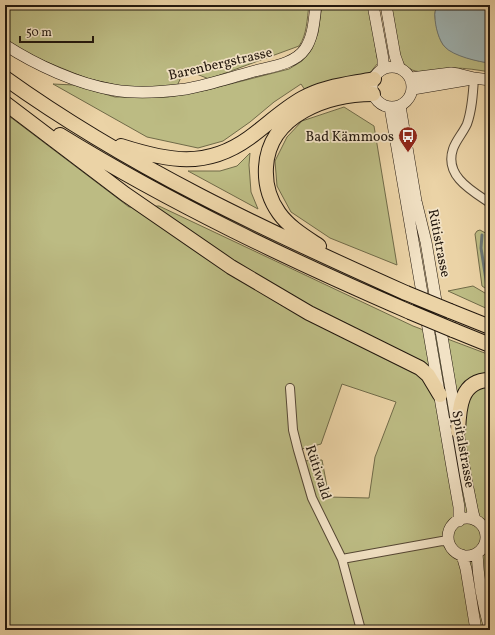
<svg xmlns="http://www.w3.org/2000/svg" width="495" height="635" font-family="Vollkorn,serif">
	<rect width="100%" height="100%" fill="#ebd3a6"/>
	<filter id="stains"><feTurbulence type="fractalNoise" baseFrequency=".005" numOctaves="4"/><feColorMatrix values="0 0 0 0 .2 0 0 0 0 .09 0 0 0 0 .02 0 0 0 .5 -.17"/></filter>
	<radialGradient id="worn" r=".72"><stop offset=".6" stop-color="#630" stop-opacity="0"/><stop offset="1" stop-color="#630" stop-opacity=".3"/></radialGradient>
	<path fill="#bcbb83" stroke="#706a48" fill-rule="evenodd" d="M5,5H309C307,19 307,35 299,46L209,79L189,71L183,73L177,86L139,88L124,87L86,78L5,45Z
		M322,5H369L378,63L368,75L305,90L301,84L274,102L250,122L223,141L198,148L147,137L53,84L74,85L115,97H168L207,90L289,69L302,61L312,49L318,33Z
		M389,5H437C436,9 434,14 435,17C436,26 439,41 445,47C453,55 480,62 490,63V72C478,70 466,68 453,68C434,69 409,81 400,56C394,42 392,20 389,5Z
		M344,107L374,126L397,265L330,238L291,212L277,186L275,161L287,137L302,121Z
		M5,113L129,207L159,206L413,326L490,355V534L486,535L490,567V630H5ZM342,384L396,402L375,457L369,498L329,497L322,460L302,461L298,450L321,444Z
		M250,153L249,165L251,192L258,209L188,171H220L237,166Z
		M480,230L489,235C484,252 487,269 490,287L485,288L482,286L475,234L477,231Z
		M473,286L490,296V310L448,291Z"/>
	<path fill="#9eb4b4" stroke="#6d7672" d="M437,5H490V63C479,62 453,56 445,47C439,41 435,26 435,17C434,14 436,9 437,5Z"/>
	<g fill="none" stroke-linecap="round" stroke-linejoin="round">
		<path stroke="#6d7672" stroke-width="3" d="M482,235L481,248L487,286"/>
		<defs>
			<path id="street" d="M474,78C473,94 472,110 467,124C463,133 456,140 453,149C444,176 472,191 490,203
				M290,388L293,430L298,450L312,498L342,559L442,541L449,542
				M486,535L490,534
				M342,559L361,630"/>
			<path id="secondary" d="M373,5L383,59V68
				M386,5L395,56L399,67
				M5,45C36,65 77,84 114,90C137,94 163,92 186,89C208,85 229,78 251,72C268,67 294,65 305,49C314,36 314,19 316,5
				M372 87a20 20 0 1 1 40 0a20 20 0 1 1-40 0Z
				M411,78L451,73L458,74L474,78L490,80
				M413,89L472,79
				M400,106L416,201L426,242L466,478L473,513L475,520
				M390,107L453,473L459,507V521
				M448 537a19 19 0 1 1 38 0a19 19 0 1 1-38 0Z
				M477,553C478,579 483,605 490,630
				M462,555L466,569L476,630"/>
			<path id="highway" d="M5,78C129,167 267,231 406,293
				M5,103L125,194L231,267L309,313L420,368L428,375L440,395
				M60,135C172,204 290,260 410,312
				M121,146C168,161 206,169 249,138C267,125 283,109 303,98C324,86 350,84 374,79
				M319,246C304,236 289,227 279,213C269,199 265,183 266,167C269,114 329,94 373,94
				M450,311L490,327
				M453,330L490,345
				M458,431C459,409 460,380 490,380"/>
		</defs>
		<use href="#street" stroke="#554734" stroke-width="10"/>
		<use href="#secondary" stroke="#23180e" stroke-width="12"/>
		<use href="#highway" stroke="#23180e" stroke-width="16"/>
		<use href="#street" stroke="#f2e2c5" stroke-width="8"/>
		<use href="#secondary" stroke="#f2e2c5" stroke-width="11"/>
		<use href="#highway" stroke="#ebd3a6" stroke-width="14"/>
		<defs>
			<path id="highway-bridge" d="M406,293L450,311
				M410,312L453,330"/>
		</defs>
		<use href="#highway-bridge" stroke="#23180e" stroke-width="16" stroke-linecap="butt"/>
		<use href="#highway-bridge" stroke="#ebd3a6" stroke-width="14"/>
	</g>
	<defs>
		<symbol id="bus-pin" viewBox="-11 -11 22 30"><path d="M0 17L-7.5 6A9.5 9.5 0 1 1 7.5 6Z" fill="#8f2418" stroke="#f2e2c5"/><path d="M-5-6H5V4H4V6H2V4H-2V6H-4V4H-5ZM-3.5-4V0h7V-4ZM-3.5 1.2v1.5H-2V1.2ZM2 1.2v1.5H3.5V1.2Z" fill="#fff"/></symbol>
	</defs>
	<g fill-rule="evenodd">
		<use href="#bus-pin" x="397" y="125" width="22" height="30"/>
	</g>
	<g text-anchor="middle" stroke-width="3.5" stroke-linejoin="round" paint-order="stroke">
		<g font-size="14" fill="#23180e" stroke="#f2e2c5">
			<text transform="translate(220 63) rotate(-13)" y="5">Barenbergstrasse</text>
			<text transform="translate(440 243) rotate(79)" y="5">Rütistrasse</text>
			<text transform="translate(464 449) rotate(80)" y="5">Spitalstrasse</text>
			<text transform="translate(319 472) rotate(72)" y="5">Rütiwald</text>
		</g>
		<g font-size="14" fill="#23180e" stroke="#f2e2c5" text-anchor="end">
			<text x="394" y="141">Bad Kämmoos</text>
		</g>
	</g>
	<rect width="495" height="635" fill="none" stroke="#ebd3a6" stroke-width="20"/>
	<rect x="6" y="6" width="483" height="623" fill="none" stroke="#23180e" stroke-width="2"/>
	<rect x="10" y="10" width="475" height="615" fill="none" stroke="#23180e"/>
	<path d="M20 36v6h73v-6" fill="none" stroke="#23180e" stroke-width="2"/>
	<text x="26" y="36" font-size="12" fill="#23180e" stroke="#f2e2c5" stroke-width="3" paint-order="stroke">50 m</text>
	<rect width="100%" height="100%" filter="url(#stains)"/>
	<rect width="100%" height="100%" fill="url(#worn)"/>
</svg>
